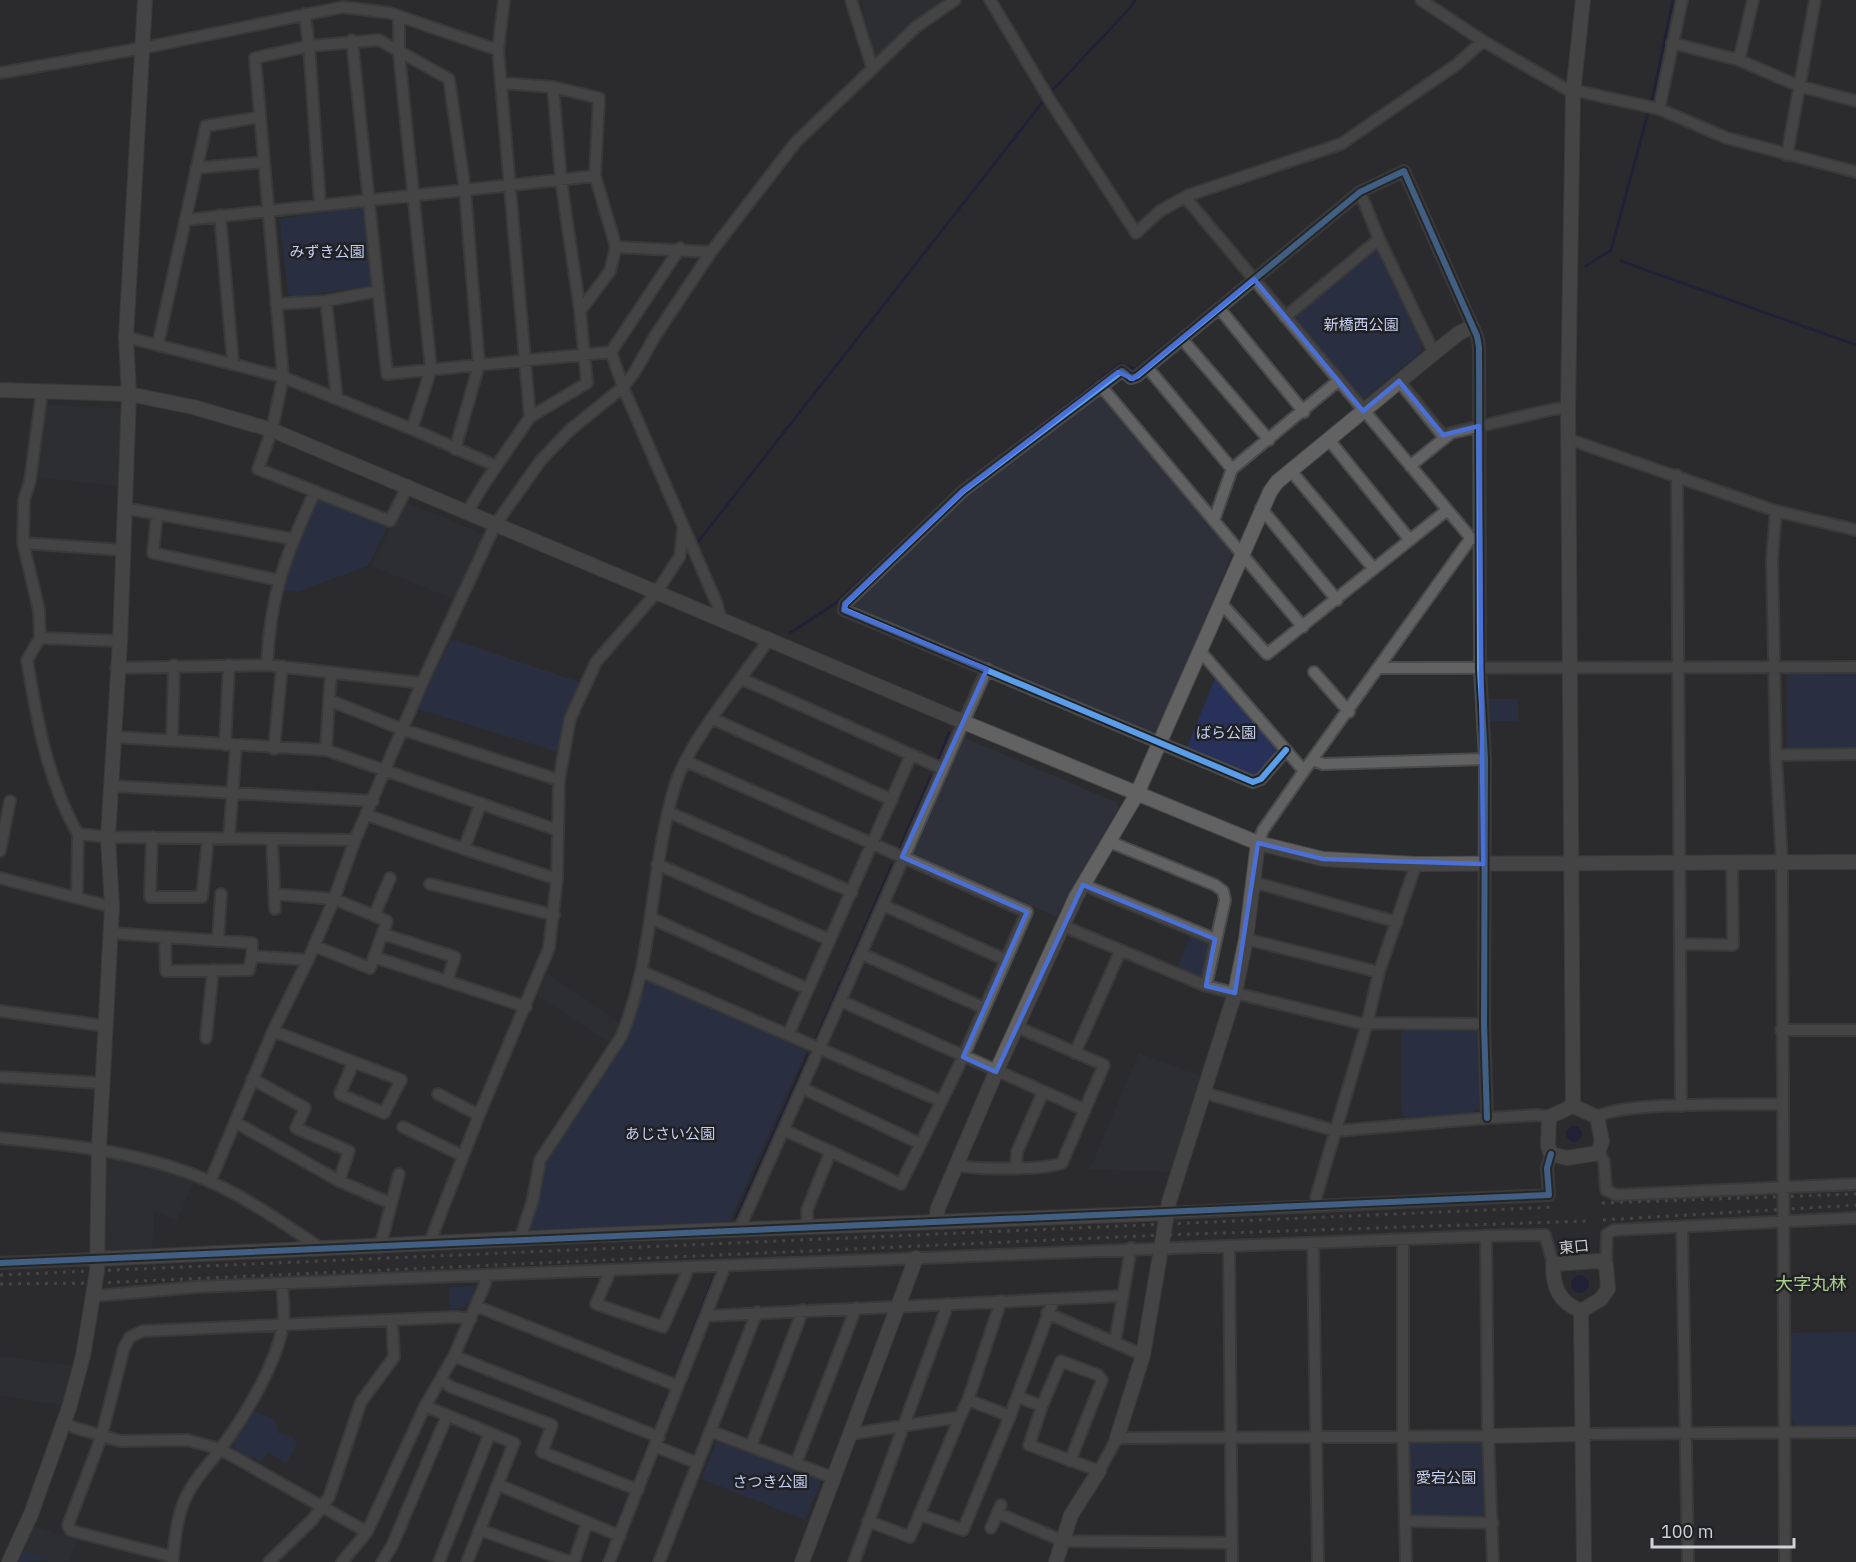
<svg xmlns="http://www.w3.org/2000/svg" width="1856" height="1562" font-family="'IBM Plex Sans','Noto Sans JP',sans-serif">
	<rect width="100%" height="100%" fill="#2b2c2d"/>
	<path fill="#2e3139" d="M862,0H948L939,5L873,61Z
		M1096,394L1104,396L1223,538L1232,555L1158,729L1151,732L854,611L853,601L964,495Z
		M45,405L118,408L121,412L118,486L35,477Z
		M403,501L487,536L459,601L371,566Z
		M965,738L1116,802L1119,807L1056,917L1031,906L1025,908L913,857L910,849L960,740Z
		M547,973L622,1025L611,1044L538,996Z
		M1139,1053L1203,1077L1170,1172L1090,1169Z
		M103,1153L159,1167L194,1180L177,1220L154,1212L152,1253L101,1254Z
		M0,1356L72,1366L63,1405L0,1396Z
		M34,1526L78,1539L69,1562H49L22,1550Z"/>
	<path fill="#283159" d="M363,207L367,210L374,282L371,286L292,297L288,293L280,221L284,218Z
		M1377,247L1422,343L1420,353L1365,398L1355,397L1296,322L1297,315Z
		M318,497L388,525L368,566L296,592L279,590Z
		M451,639L585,684L565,754L418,709Z
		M1787,672H1856V749H1787Z
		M1216,676L1277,749L1260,774L1253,777L1187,747Z
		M1486,699H1518V721H1486Z
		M1191,933L1204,938L1209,945L1204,976L1197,980L1176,971Z
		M648,979L806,1051L729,1223L531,1230L528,1226L539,1201L545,1163L631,1027Z
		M1474,1028L1480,1035L1479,1108L1468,1115L1406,1117L1402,1113L1401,1033L1404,1029Z
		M472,1286L474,1291L468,1306L450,1310L449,1287Z
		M1856,1332V1425H1797L1789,1417L1788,1337L1791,1333Z
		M255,1411L275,1420L278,1433L293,1437L297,1445L286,1463L268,1452L261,1462L252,1456L249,1461L235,1449L233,1439L250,1413Z
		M1403,1436L1486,1437L1488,1520L1407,1519Z
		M718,1439L822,1478L805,1520L701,1479Z
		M22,1550L50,1560L17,1562Z"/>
	<path fill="#121643" d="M1566 1134a8 8 0 1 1 16 0a8 8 0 1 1-16 0Z
		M1571 1284a9 9 0 1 1 18 0a9 9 0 1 1-18 0Z"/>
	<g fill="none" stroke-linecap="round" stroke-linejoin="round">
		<path stroke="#121643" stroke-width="3" d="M1049,94L1130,8L1135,0
			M1652,101L1673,0
			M1423,200L1472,310
			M1621,261L1856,345
			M1586,266L1611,250L1648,113
			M1254,272L1285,247
			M990,464L1120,364L1135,369L1248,277
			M694,547L1045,99
			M681,564L690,552
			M790,633L836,603L946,500
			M939,758L949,733
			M900,847L931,776
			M816,1039L892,865
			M736,1218L808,1055
			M676,1374L714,1276
			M663,1406L669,1392
			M657,1424L660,1414
			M644,1456L649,1443
			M635,1479L641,1464
			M617,1527L627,1499
			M603,1562L609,1545"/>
		<defs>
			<path id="street" d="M504,0L498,50L530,417
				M851,0L872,67
				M990,0L1051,102L1136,233L1160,211L1189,195L1341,144L1456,65L1483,41
				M1421,0L1483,41L1573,93
				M305,14L309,46L255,58L283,377L272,430L258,469L390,521L408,486
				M399,18V53L431,369L412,429
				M352,40L387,374L611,352
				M1672,43L1739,60L1799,86L1856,101
				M1739,60L1753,0
				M0,73L143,48L343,7L390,13L498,50
				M553,87L561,180L580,311
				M1573,90L1659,109L1727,138L1856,172
				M1659,109L1682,0
				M1787,155L1815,0
				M196,168L264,162
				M1185,197L1471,538
				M320,204L309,46L379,40L449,79L465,190L479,365L455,449
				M220,215L233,363
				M185,220L595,176
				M1379,239L1434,353
				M616,247L711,252
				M680,248L611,352L623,387L717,604L720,617
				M326,301L337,399
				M276,304L326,301L378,291
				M1219,308L1304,412
				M1285,317L1379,239L1360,192
				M126,337L283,377L412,429L496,466
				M1182,339L1269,440
				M158,344L206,126L259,117
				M1147,367L1232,469
				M1399,381L1444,437
				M1101,386L1303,627
				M42,391L30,481L24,500L23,543L122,550
				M1568,439L1776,511L1856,530
				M1329,440L1410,540
				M1410,466L1451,433L1554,409L1568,408
				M1291,471L1374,569
				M1677,475L1681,1106
				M124,508L293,539
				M1261,508L1337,600
				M468,511L484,484L530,417L587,383L580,311L610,271L616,247L595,176L599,98L553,87L501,83
				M1776,511L1772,559L1776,755L1782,864L1785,1562
				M157,514L153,553L278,580
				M1214,520L1232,469L1338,381
				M23,543L39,610L40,638
				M1221,603L1267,654L1446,511
				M1201,652L1304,771
				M267,665C270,593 286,555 315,491
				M116,668L267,665L422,683
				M1380,668L1856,667
				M1314,672L1349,712
				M742,679L941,768
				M329,700L331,674
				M713,719L892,800
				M115,737L326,750L557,830
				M172,740L174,665
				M225,745L229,665
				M274,749L282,666
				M326,750L329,700L404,730L559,780
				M1286,750L1261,779L1253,782L844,610L845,604L963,491L1122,371L1131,378L1137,376L1360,192L1404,171L1477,336L1479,347L1480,669L1485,759L1484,1024L1487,1118
				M1776,755L1856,754
				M1314,760L1323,764L1485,759
				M685,761L1027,912L963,1057L901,1184L784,1130
				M111,786L373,801
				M481,803L464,849L557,879
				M668,812L852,892
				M367,815L464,849
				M78,834C47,780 37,720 27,660L40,638L120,641
				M152,837L150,897H202L208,838
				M229,838L236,746
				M272,839L275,909
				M1110,842L1215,885L1223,891L1225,900L1206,986
				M1258,843L1263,830L1304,771L1471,538L1476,539
				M0,851L10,801
				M657,864L830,940
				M0,878L112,907
				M1253,882L1397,922
				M1084,883L1093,889L1215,939
				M430,884L554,915
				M274,894L334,899L387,921L374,957L526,1007
				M77,898L78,834L108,837L355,840
				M883,905L1006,960
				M374,916L390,878
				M651,918L808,989
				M1063,926L1206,986L1359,1023L1484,1024
				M110,933L252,943V956L308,960
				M383,934L455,957L447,981
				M165,937L166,971L249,970L252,956
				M1246,939L1379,972
				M218,941L221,894
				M1680,944L1733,945L1732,864
				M314,946L370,968L374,957
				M862,954L984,1008
				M643,972L941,1101
				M841,1001L1085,1110
				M0,1011L105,1026
				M1781,1030H1856
				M273,1031L401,1080L384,1113L340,1094L353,1063
				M788,1035L911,755
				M206,1038L213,970
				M1075,1053L1120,952
				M0,1077L102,1083
				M802,1088L921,1144
				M1205,1093L1336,1131L1487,1118L1537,1115L1549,1117
				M438,1094L479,1115
				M1597,1117C1623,1101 1747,1105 1783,1104
				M235,1122L339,1181L349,1151L296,1128L305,1108L252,1079
				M403,1127L463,1156
				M0,1138C72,1145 142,1152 209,1181C249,1199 286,1225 322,1249
				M1598,1153L1604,1161L1606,1190L1616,1195L1856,1184
				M957,1165C974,1170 1047,1170 1062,1163L1104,1065L1017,1027
				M1016,1167L1017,1152L1043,1092
				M339,1181L390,1203
				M210,1182L273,1031L308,960L334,899L355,840L422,683L495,525L541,460L570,430L623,387L634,373L655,336L711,252L796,142L916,27L955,0
				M1317,1206L1316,1197L1367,1024L1379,972L1416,864
				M1168,1213L1549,1195L1547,1168L1551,1154
				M808,1227L807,1210L830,1153
				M1682,1227L1688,1562
				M739,1230L987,669
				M1486,1236L1488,1436L1493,1562
				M520,1239L533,1199L540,1160L621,1037C654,958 650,871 674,789C687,742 741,681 769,639
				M1403,1239V1435L1406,1562
				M1313,1243L1318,1562
				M429,1244L479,1115L549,948L557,879L559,780L570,719L596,662L656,593L680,556L683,529
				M1229,1246L1232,1562
				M380,1247L399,1174
				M0,1263L96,1259
				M1606,1265L1607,1234L1614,1230L1856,1218
				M610,1272L596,1304L663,1327L689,1268
				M94,1296L197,1287L406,1278L1486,1236L1545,1235L1553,1264
				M476,1306L678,1386
				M1047,1313L1143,1355
				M706,1316L1121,1296
				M1115,1342L1131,1248
				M454,1356L659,1437
				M441,1380L451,1387L552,1425L542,1452L638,1490
				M1018,1397L1042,1406L1029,1445L1099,1471L1117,1438L1488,1436
				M968,1400L1001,1301
				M425,1406L514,1443L467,1562
				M1042,1406L1061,1361L1098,1375L1102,1380L1070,1461
				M63,1424L120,1441L187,1440L220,1449L367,1532
				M710,1431L834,1478
				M851,1434L960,1417L968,1400L1010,1416
				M1584,1434L1856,1432
				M655,1446L697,1463
				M751,1446L803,1310
				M796,1463L856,1308
				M499,1485L620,1536
				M998,1513L1063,1541L1231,1543
				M921,1515L963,1530L1010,1416L1054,1299
				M868,1521L910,1537L960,1417
				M1405,1521L1493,1523
				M991,1528L1001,1505
				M480,1530L571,1562
				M173,1557C175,1538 177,1518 185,1499C194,1480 206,1467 219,1451C244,1418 276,1365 283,1325C285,1312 283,1297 282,1284
				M173,1562V1557L76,1532L70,1530L68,1525L101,1438L124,1348L130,1337L143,1331L455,1317L471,1319
				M269,1562L313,1519L329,1497L361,1402L394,1357L392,1320
				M342,1562L367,1532L425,1406L454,1356L485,1284L486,1275
				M382,1562L392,1546L447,1416
				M439,1562L490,1433
				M574,1562L587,1522
				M609,1562L725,1266
				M659,1562L757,1312
				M854,1562L948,1304"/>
			<path id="secondary" d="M0,390L129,394L193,407L272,430L973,726L1258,843L1323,859L1416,864L1856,862
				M1573,1106L1568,408L1573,93L1583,0
				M1573,1106L1597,1117L1602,1141L1598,1153L1567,1158L1551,1154L1548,1146L1549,1117Z
				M936,1221L938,1208L996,1072L1076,897L1137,794L1270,492L1277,482L1434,353L1459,333L1472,327
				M96,1259L598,1235L1168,1213
				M1598,1261L1606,1265L1608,1289L1601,1299L1581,1311C1559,1302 1553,1288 1553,1264Z
				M1581,1311L1584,1562
				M1488,1436L1584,1434
				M1117,1438L1143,1355L1169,1202L1235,993L1246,939L1258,843
				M9,1562L31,1514L69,1408L83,1356L97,1271L99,1148L112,907L108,837L120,641L129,394L126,337L145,0
				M802,1562L916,1258
				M1056,1562L1071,1515L1099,1471"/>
		</defs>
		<use href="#street" stroke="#494a4b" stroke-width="14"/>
		<use href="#secondary" stroke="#494a4b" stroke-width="16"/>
		<use href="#street" stroke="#626263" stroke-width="10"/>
		<use href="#secondary" stroke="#626263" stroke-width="14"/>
		<path stroke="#626263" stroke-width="3" stroke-dasharray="3 6" stroke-linecap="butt" d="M1602,1203L1856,1194
			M1603,1220L1856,1205
			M0,1275L1555,1207
			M0,1284L96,1283L1163,1235L1588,1221"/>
		<defs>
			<path id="cycleway" d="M1286,750L1261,779L1253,782L844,610L845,604L963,491L1122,371L1131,378L1137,376L1360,192L1404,171L1477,336L1479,347L1480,669L1485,759L1484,1024L1487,1118
				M0,1263L1549,1195L1547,1168L1551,1154"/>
		</defs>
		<use href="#cycleway" stroke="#202125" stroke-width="10"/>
		<use href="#cycleway" stroke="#5a9eea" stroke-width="6"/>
	</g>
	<path d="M0 0H1856V1562H0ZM1254,279L1363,411L1399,381L1443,435L1479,426L1483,864L1323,859L1258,843L1235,993L1206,986L1215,939L1083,885L996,1072L963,1057L1027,912L902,857L987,669L844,610L845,604L963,491L1118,372L1133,379Z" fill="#2b2c2d" fill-opacity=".55" fill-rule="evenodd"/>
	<path fill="none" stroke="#4a6fd7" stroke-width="4.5" stroke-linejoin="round" d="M1254,279L1363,411L1399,381L1443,435L1479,426L1483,864L1323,859L1258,843L1235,993L1206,986L1215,939L1083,885L996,1072L963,1057L1027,912L902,857L987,669L844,610L845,604L963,491L1118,372L1133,379Z"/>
	<g text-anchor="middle" stroke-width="5" stroke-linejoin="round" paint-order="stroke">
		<g font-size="15" fill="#c4cef0" stroke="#202125">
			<text x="327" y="257">みずき公園</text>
			<text x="1361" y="330">新橋西公園</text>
			<text x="1226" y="738">ばら公園</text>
			<text x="670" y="1139">あじさい公園</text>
			<text x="1446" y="1483">愛宕公園</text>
			<text x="770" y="1487">さつき公園</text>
		</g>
		<g font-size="15" fill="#d1d2d5" stroke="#202125">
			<text transform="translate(1574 1247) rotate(-6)" y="5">東口</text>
		</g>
		<g font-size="18" fill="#abce89" stroke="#202125">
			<text x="1811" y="1290">大字丸林</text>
		</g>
	</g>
	<path d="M1652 1538v9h142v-9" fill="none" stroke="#d1d2d5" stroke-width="3"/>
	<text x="1661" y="1538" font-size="18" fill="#d1d2d5" stroke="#202125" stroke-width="4.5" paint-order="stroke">100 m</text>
</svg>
